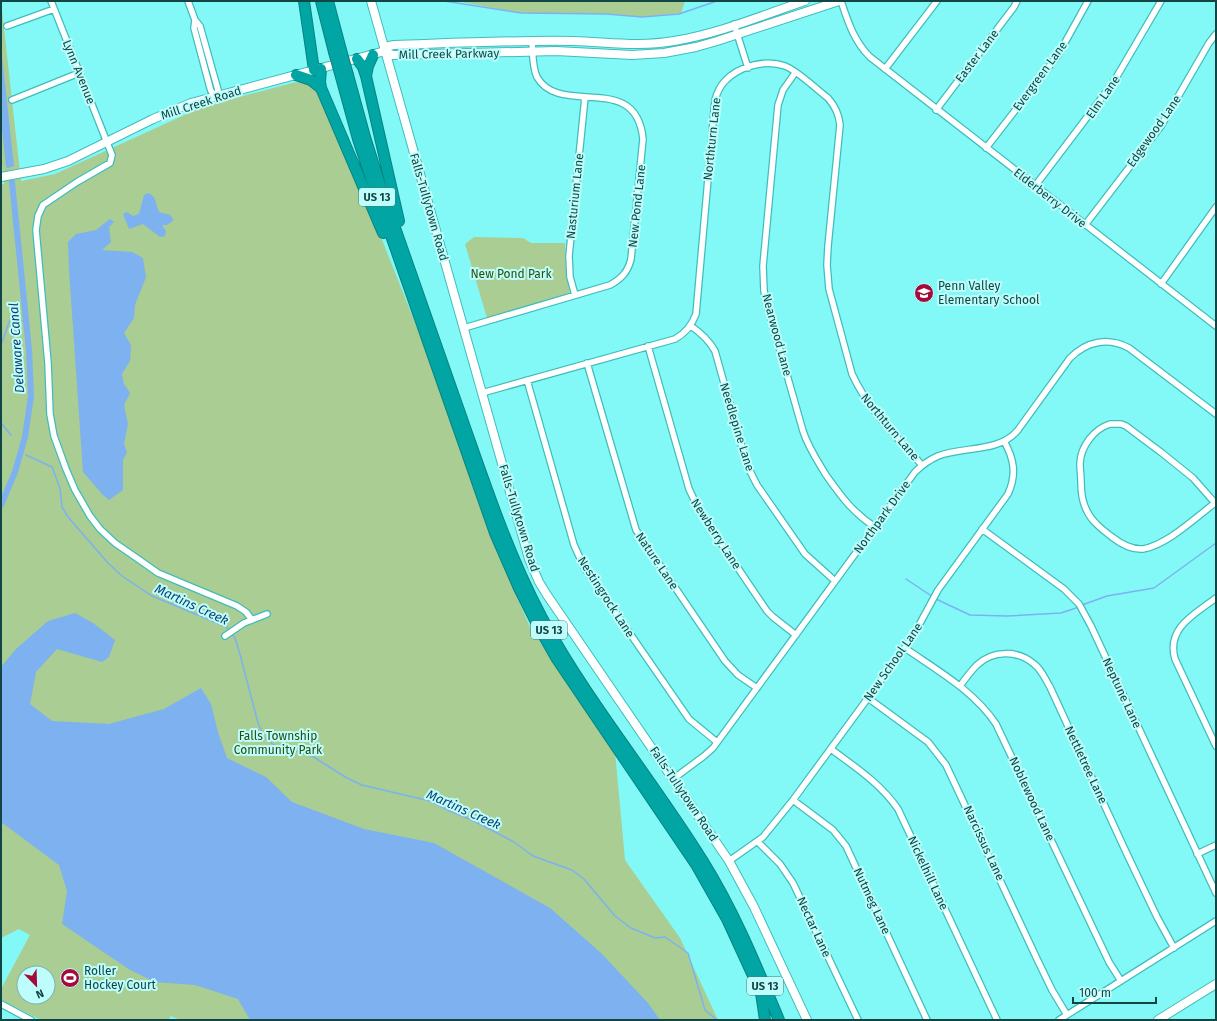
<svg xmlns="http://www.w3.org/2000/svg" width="1217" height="1021" font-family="'Fira Sans',sans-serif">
	<rect width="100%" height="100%" fill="#83f9f7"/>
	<path fill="#a9cd92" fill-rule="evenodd" d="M1,1L21,181L55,174L202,107L292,83L306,81L315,87L369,207L433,368L499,556L530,627L573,691L615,752L625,860L680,938L718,1020H180L171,1016L168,1020H41L1,1000V989L30,935L19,929L1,938V184H4L1,155ZM24,973H48V997H24Z
		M456,1H685L681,13L642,17L609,14L521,13Z
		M474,237L523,238L531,243H565L566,273L570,293L567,295L487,318L465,244Z"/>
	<path fill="#7db1f0" d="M1,47L14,166L8,168L6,167L1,119Z
		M149,193L154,197L159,212L170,215L174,220L167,225H162L166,231L165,236L160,237L143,224L129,229L123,214L127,212L133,216L139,214L144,195Z
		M110,219L114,222L109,227L111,242L102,250L132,252L143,258L146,277L135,305L134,318L124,333L131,345L130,361L122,374L124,384L130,393L124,405L128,424L124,444L127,452L123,460V490L109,500L103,495L83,472L69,270L68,242L76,234L96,230Z
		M75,613L93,623L115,640L109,657L102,662L57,649L36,672L30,704L52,721L109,724L164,709L201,688L211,704L218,732L227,758L266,777L292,802L364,829L434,843L550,908L601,953L648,1003L660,1020H250L238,999L195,985L155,982L130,970L62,924L67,891L59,865L1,822V667L16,649L48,621Z"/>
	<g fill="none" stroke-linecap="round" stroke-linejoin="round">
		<path stroke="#7db1f0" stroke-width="1.5" d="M444,1L521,13L606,14L642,17L679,14L717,1
			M1,345L10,320L26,321
			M1,384V389
			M1,419V423L11,435
			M26,455L52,467L60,488L62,507L68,517L108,563L122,576L152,596L227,627L229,631
			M906,579L933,597
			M936,599L970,615L1007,616L1061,613L1079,607
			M1082,605L1107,596L1154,588L1216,543
			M232,634L235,638L241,658L258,723L264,737L274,745L312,756L347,778L362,785L430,801L450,811L476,822L514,842L533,856L572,870L584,879L615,916L631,928L655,938L665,937L688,953L705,1010L717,1020"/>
		<path stroke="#7db1f0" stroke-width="6" d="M1,505L15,472L25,437L31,396L29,350L12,182"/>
		<defs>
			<path id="street" d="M51,1L112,155L110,163L103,167L77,182L43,205L38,216L36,230L48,363L50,414L54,436L66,469L75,490L90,516L100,529L115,543L141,561L158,573L237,606L246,612L252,620
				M188,1L195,20L200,26L218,90L216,97
				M841,1C848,22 854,41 870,57L1216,326
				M195,20L194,28L210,88L211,91L216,97
				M734,24L748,68
				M7,26L54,9
				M885,69L937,1
				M795,73L783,90L778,105L763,266L764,291L767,305L803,431C808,447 817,460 826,475C841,496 852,512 875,527
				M12,100L79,73
				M936,110L1014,7L1017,1
				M986,148L1058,55L1088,1
				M1035,186L1113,83L1161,1
				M1085,225L1161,126L1209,43L1216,34
				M1161,284L1216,207
				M575,295L570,277L569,256L585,97
				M691,326C701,333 709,340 715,351L747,465L757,485L805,554L835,581
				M464,328L610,285C621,279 628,272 631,259L643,139C636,70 560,118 537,77C532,67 533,53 532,41
				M648,346L689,489L700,512L767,611L773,617L796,635
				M587,363L636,530L725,661L738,675L757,688
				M527,380L574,545L584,567L689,719L717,742
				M482,393L675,339C686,333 692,325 696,314L715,100C717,93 720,86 725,81C739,66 766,59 785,66C798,71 816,89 828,98C835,106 839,114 840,125L828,246L827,265L829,289L852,374C868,409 896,437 922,465
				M1110,424H1121L1126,426L1162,453L1193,478L1215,503C1195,518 1167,545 1143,549C1131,550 1121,544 1112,537C1103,530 1092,522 1087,511C1082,502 1081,492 1081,482C1081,476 1080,469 1080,463C1081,446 1094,429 1110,424Z
				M982,529L1064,589L1079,604L1091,626L1216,893
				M1216,598C1195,614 1166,628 1175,659L1216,746
				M225,636L244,623L267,614
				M905,648C938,671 974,691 996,724L1109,962L1121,981
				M960,686C965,679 971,671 977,665C993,650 1018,650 1034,664C1042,670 1045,679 1050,687L1126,852L1157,917L1174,948
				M868,698L928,742L946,765L1037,959L1052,990L1067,1015
				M831,749C855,767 880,783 898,809L997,1020
				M673,779L704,756L713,748L915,472C922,465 929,460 938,456C964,446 999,453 1018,430L1070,358C1087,341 1108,337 1129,348L1216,414
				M793,800L833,830L846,846L927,1020
				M758,842L780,864L793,883L858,1020
				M1197,854L1216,845
				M729,861L763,837L793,800L912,638L938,590L1008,494C1017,474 1014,459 1004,441
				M1,1004L31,1020
				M1059,1020L1216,921"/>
			<path id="secondary" d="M371,1L514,506L529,559L539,582L547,595L729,861L754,907L807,1020
				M385,51L392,55L556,51L632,55L664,53L696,47L717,41L839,1
				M385,51L389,46L394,45C454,43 514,40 574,41C608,42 640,47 674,41C718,34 763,15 805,1
				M1,177L44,169L68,161L153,119L191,103L385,51
				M1158,1020L1216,984"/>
			<path id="highway" d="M304,1L314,70
				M321,1L334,52
				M328,1L341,50
				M357,59L363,67L366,76L399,221
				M321,69L320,82L321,88L383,233
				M296,75L311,80L321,88
				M348,75L365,137L380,185C408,263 435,341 462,419C486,487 508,554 542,618C588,703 651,778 702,860C734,911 756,965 779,1020
				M366,76L368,66L373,55
				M341,77L358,139L374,187L495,533L519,588L537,624L557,659L697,866L727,919L760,991
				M761,993L765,1020"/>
		</defs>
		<use href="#street" stroke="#40bdbb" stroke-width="8"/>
		<use href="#secondary" stroke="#40bdbb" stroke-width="10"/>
		<use href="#highway" stroke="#068483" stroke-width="12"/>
		<use href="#street" stroke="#fff" stroke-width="5.5"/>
		<use href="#secondary" stroke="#fff" stroke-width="8"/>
		<use href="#highway" stroke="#00a5a4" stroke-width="10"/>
		<defs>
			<path id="highway-bridge" d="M341,50L348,75
				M334,52L341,77"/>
		</defs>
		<use href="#highway-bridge" stroke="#068483" stroke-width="12" stroke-linecap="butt"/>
		<use href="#highway-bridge" stroke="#00a5a4" stroke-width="10"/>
	</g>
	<defs>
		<symbol id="school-disc" viewBox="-11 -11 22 22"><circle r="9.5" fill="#a50b3a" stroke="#bdfefc"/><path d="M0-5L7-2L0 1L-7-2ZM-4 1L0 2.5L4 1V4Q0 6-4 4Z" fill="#fff"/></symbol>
		<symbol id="stadium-disc" viewBox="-11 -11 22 22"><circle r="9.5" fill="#a50b3a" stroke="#bdfefc"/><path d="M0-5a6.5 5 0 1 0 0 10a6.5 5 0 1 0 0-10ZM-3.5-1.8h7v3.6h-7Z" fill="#fff"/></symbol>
	</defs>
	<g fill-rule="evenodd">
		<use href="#school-disc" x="913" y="282" width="22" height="22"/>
		<use href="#stadium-disc" x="59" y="967" width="22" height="22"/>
	</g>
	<g text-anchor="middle" stroke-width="4" stroke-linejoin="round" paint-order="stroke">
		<g fill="#bdfefc" stroke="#457d7c" stroke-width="1">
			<rect x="359" y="188" width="36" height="18" rx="3"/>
			<rect x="531" y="621" width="36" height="18" rx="3"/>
			<rect x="747" y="977" width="36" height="18" rx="3"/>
		</g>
		<g font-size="11" font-weight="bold" fill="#114645">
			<text x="377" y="201">US 13</text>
			<text x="549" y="634">US 13</text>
			<text x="765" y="990">US 13</text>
		</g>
		<g font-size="12" fill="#114645" stroke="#bdfefc">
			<text transform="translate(449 54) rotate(-1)" y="4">Mill Creek Parkway</text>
			<text transform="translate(977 56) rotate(-53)" y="4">Easter Lane</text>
			<text transform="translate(79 72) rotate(68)" y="4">Lynn Avenue</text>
			<text transform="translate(1040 76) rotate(-54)" y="4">Evergreen Lane</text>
			<text transform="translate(1103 97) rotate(-55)" y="4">Elm Lane</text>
			<text transform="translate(201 103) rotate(-18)" y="4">Mill Creek Road</text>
			<text transform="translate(1154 131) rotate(-55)" y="4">Edgewood Lane</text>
			<text transform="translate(712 139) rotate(-84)" y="4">Northturn Lane</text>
			<text transform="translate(575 196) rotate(-84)" y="4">Nasturium Lane</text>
			<text transform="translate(1050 198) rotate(38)" y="4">Elderberry Drive</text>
			<text transform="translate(637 206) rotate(-84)" y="4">New Pond Lane</text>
			<text transform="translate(429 207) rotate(74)" y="4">Falls-Tullytown Road</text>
			<text transform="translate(777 335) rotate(75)" y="4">Nearwood Lane</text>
			<text transform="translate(737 427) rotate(73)" y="4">Needlepine Lane</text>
			<text transform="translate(890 427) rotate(50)" y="4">Northturn Lane</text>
			<text transform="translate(882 517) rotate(-54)" y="4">Northpark Drive</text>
			<text transform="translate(519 518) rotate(73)" y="4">Falls-Tullytown Road</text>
			<text transform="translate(716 534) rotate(57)" y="4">Newberry Lane</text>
			<text transform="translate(657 561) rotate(56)" y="4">Nature Lane</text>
			<text transform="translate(606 597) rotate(57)" y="4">Nestingrock Lane</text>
			<text transform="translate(893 662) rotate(-55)" y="4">New School Lane</text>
			<text transform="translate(1122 693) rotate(65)" y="4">Neptune Lane</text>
			<text transform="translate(1086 765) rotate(65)" y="4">Nettletree Lane</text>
			<text transform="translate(684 794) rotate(56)" y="4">Falls-Tullytown Road</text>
			<text transform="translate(1032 799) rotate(65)" y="4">Noblewood Lane</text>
			<text transform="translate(984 843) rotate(65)" y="4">Narcissus Lane</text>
			<text transform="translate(928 873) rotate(65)" y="4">Nickelhill Lane</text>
			<text transform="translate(872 901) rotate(65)" y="4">Nutmeg Lane</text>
			<text transform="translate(814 927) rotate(65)" y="4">Nectar Lane</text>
		</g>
		<g font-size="12" fill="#2a4c0c" stroke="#bdfefc">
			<text x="511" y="278">New Pond Park</text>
			<text x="278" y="740">Falls Township<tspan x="278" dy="14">Community Park</tspan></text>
		</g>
		<g font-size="12" fill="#114645" stroke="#bdfefc" text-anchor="start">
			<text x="938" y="290">Penn Valley<tspan x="938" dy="14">Elementary School</tspan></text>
			<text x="84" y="975">Roller<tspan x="84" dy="14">Hockey Court</tspan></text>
		</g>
		<g font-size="13" font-style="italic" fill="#134072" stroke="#bdfefc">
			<text transform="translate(16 348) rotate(-94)" y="5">Delaware Canal</text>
			<text transform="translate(192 604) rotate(25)" y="5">Martins Creek</text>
			<text transform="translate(464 809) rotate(24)" y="5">Martins Creek</text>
		</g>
	</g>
	<rect width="1217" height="1021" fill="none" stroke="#114645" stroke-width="4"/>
	<g transform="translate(36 985) rotate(157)"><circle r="19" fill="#bdfefc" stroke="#78b4b3"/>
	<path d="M0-3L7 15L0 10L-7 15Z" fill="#a50b3a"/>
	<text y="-6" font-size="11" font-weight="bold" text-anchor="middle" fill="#114645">N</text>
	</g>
	<path d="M1073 997v6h83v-6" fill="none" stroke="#114645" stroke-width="2"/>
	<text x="1079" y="997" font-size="12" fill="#114645" stroke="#bdfefc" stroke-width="3" paint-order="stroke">100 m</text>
</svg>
